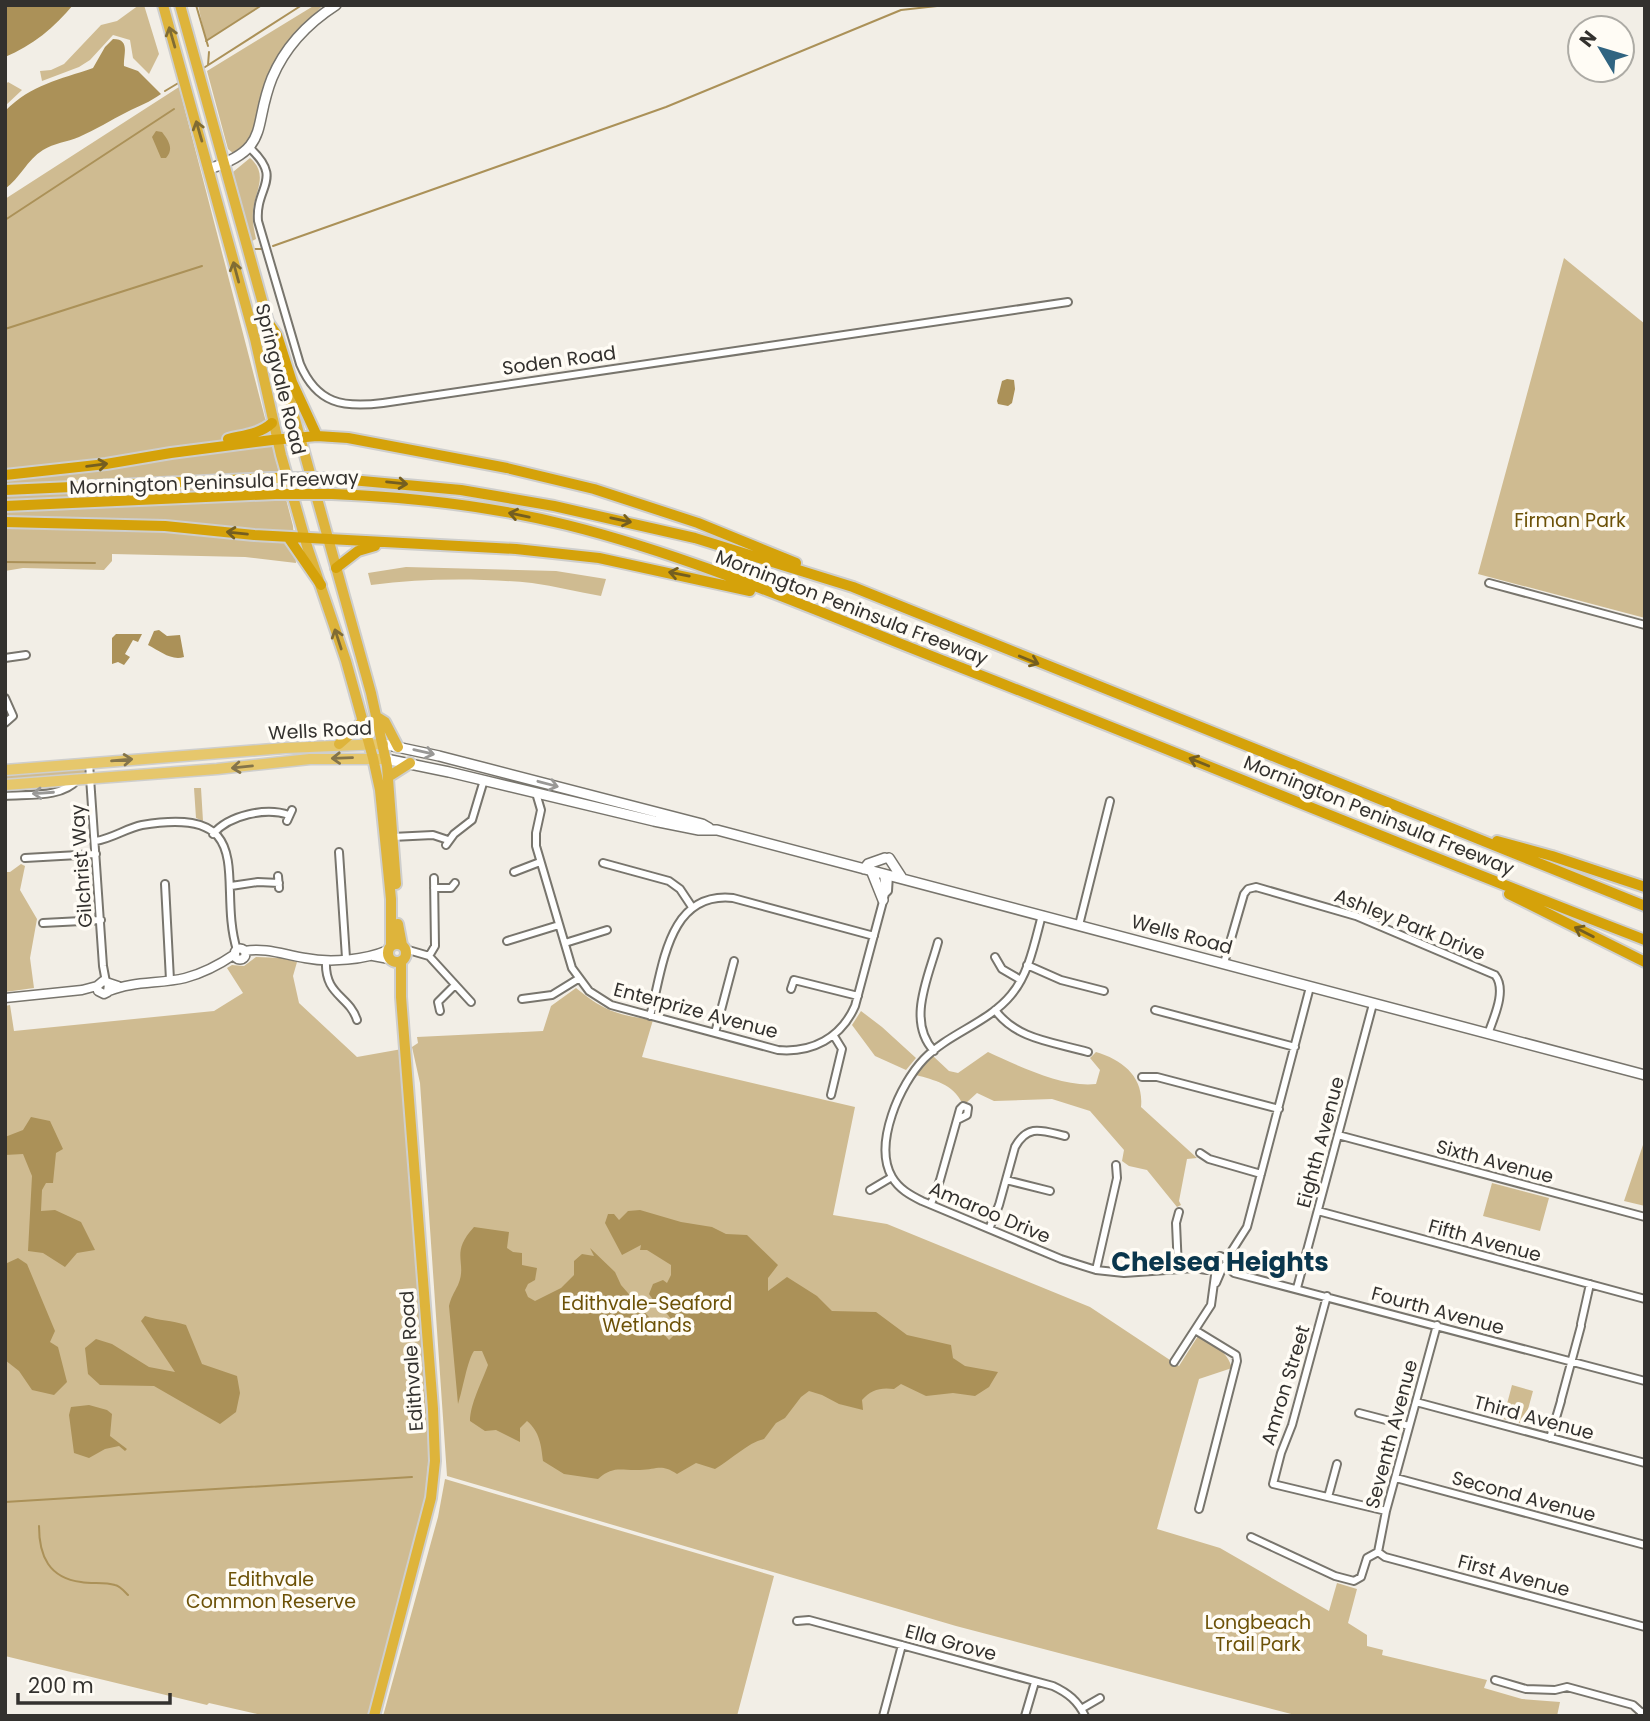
<svg xmlns="http://www.w3.org/2000/svg" width="1650" height="1721" font-family="Poppins,sans-serif">
	<rect width="100%" height="100%" fill="#f2eee6"/>
	<path fill="#cfbb91" d="M139,5H144L159,54L149,74L133,58L130,40L113,35L90,60L79,67L42,81L40,71L51,70L64,64L101,25L117,21Z
		M198,5H261L206,41Z
		M315,5H323C305,25 284,45 271,68C260,90 264,126 248,145C245,149 238,151 234,154L228,149L207,71Z
		M8,82L22,90L5,106V85Z
		M179,87L293,526L296,563L245,557L112,554V561L104,570L23,568L5,571V199Z
		M250,158C269,174 255,191 253,211C252,220 254,230 256,239L252,241L233,172Z
		M1564,258L1645,324V618L1478,574Z
		M406,567L556,571L606,579L601,596C578,592 555,586 532,583C478,578 425,578 371,585L368,573Z
		M82,769L87,772L84,776L5,783V772Z
		M194,788H201L203,821L196,818Z
		M21,864L25,866L20,890L37,919L30,958L34,988L5,992V872H10Z
		M256,957L283,958L297,962L293,976L299,1003L357,1057L402,1049L429,1454L424,1509L368,1716H266L209,1703L207,1705L5,1656V1006L10,1005L14,1031L214,1011L243,993L227,968L232,965L244,966Z
		M576,988C604,1011 617,1015 653,1020L642,1057L855,1107L833,1215L887,1224L1090,1307L1179,1366L1198,1336C1213,1343 1227,1351 1232,1368L1199,1379L1157,1529L1220,1548L1329,1611L1337,1583L1357,1589L1348,1623L1367,1635V1646L1383,1650L1382,1655L1487,1680L1484,1688L1522,1699L1560,1702L1557,1716H1299L956,1626L447,1476L420,1083L412,1047L418,1043L417,1037L543,1031L551,1006Z
		M861,1011L882,1027L916,1058L906,1070L875,1056L852,1025Z
		M988,1052C1018,1066 1064,1088 1096,1084L1100,1070L1090,1058L1096,1052C1123,1060 1144,1077 1141,1107L1197,1158L1187,1159L1179,1201L1181,1205L1177,1207L1147,1170L1129,1166L1122,1161L1124,1150L1090,1111L1052,1099L994,1101L977,1093L966,1103H962C953,1084 934,1080 916,1075L933,1056L949,1071L958,1073Z
		M1645,1139V1206L1624,1201Z
		M1492,1183L1549,1198L1540,1231L1483,1216Z
		M1512,1385L1533,1391L1524,1424L1503,1419Z
		M445,1479L774,1576L737,1716H383L438,1517Z"/>
	<path fill="#ab9158" d="M5,5H73C55,27 32,46 5,57Z
		M113,39C131,39 123,55 124,66L138,71L161,94C150,102 139,106 127,112C111,120 95,130 79,137C67,142 54,143 43,150C27,160 20,178 5,189V111C32,84 59,80 93,68L105,47Z
		M156,131L162,132C169,141 174,149 166,158H161L152,137Z
		M1007,379L1014,380L1015,389L1012,403L1008,406L998,404L997,401L1002,381Z
		M159,630L167,636L180,635L184,657C171,661 160,651 148,645L154,631Z
		M116,634H142L138,642L133,640L125,654L130,657L124,665L118,662L112,664V638Z
		M31,1117L50,1121L63,1149L56,1153L53,1183H46L42,1190L41,1211L55,1210L81,1222L95,1250L77,1253L65,1267L43,1253L28,1251L32,1176L23,1154L5,1155V1137L23,1130Z
		M640,1210L681,1222L712,1227L726,1234L747,1235L778,1265L768,1278V1291L787,1277L817,1296L832,1311L876,1312L907,1335L951,1345L953,1358L965,1366L998,1372L989,1387L975,1396L953,1393L926,1396L901,1384L894,1389C880,1387 871,1390 862,1400L863,1410L839,1404L822,1395L809,1391L801,1397L785,1418L776,1423L764,1439C747,1443 731,1460 715,1469L696,1463L677,1474C660,1463 657,1470 640,1470C621,1471 614,1465 598,1479L564,1474L543,1461C541,1445 540,1432 527,1421L520,1428V1442L496,1430L485,1431L470,1421C470,1404 482,1382 488,1365L482,1351H474C467,1361 463,1389 458,1404L449,1306C451,1297 454,1293 458,1285C468,1262 449,1254 474,1227L509,1232L507,1248L513,1252L522,1253V1265L537,1268L535,1280L528,1284L525,1290L528,1297L535,1301L561,1288L574,1275V1261L582,1254L594,1256L590,1248L615,1272L621,1285L669,1340L674,1335C676,1314 658,1309 649,1294L653,1284L663,1280L667,1283L671,1275V1265L647,1250H640L641,1245L622,1255L605,1223L608,1214H614L619,1220L628,1211Z
		M18,1258L27,1264L55,1331L50,1342L58,1347L67,1382L54,1395L32,1390L19,1371L5,1360V1264Z
		M145,1316C159,1321 172,1320 186,1325L202,1364L237,1376L240,1393L236,1412L220,1424L154,1386L100,1385L88,1374L85,1348L96,1339L112,1344L149,1367L175,1372L141,1321Z
		M89,1405L107,1410L112,1414L110,1436L127,1449L125,1451L119,1446L105,1449L89,1458L74,1453L69,1415L71,1407Z"/>
	<g fill="none" stroke-linecap="round" stroke-linejoin="round">
		<path stroke="#ab9158" stroke-width="2" d="M196,5L208,46
			M206,41L262,5
			M208,65L209,52
			M202,69L302,5
			M165,91L180,82
			M5,220L174,109
			M273,246L666,107L901,10L946,5
			M251,249H261
			M5,329L202,266
			M5,562L95,563
			M5,1502L412,1477
			M39,1526C39,1556 49,1578 81,1582C92,1584 104,1582 115,1585C120,1586 124,1591 128,1595"/>
		<defs>
			<path id="minor" d="M250,148C284,180 255,186 258,221L300,364C317,404 343,408 383,403L1068,302
				M1489,583L1645,625
				M5,658L26,655
				M5,698L13,716L5,723
				M89,763L103,966L106,982
				M536,793L541,810L536,833V846L572,968L589,991L611,1005L778,1050C812,1053 841,1038 855,1006L885,894L888,891L889,875
				M5,796C28,794 62,798 77,780
				M287,821L292,810
				M213,834C229,815 266,807 289,815
				M392,837L433,835L448,840
				M96,841C113,838 127,828 142,825C262,805 216,883 237,950
				M446,845L454,834L472,820L484,780
				M339,852L346,958
				M25,858L96,854
				M603,863L669,881L680,889L692,907
				M514,872L540,862
				M883,873L885,894
				M278,876L279,888
				M165,884L170,980
				M231,886L258,882L279,883
				M434,888H451L455,883
				M1042,915C1035,941 1029,974 1011,995C988,1023 949,1033 924,1059C900,1084 873,1144 892,1177C899,1189 910,1195 922,1201L1061,1259L1096,1270L1124,1273L1194,1268L1207,1270L1216,1267
				M43,923L101,920
				M1079,925L1110,801
				M507,941L559,925
				M565,943L607,930
				M405,949L429,956L471,1002
				M429,956L435,946L434,878
				M995,957L1002,969L1021,980
				M326,960C324,996 349,995 357,1020
				M1224,963L1244,894L1248,889L1256,887L1356,916L1495,975C1507,990 1494,1017 1488,1034
				M1027,965L1061,980L1104,991
				M791,989L794,980L858,996
				M522,999L552,995L578,979
				M995,1010C1017,1040 1054,1042 1088,1052
				M1155,1010L1295,1047
				M440,1011L438,1002L455,985
				M650,1016C663,969 667,891 733,898L874,936
				M715,1033L734,961
				M934,1051C906,1021 929,976 938,942
				M1142,1077H1157L1279,1109
				M831,1095L842,1049L834,1036
				M1338,1135L1645,1217
				M1200,1153L1209,1159L1261,1174
				M1006,1180L1050,1191
				M870,1190L892,1177
				M931,1204L940,1180L960,1109L963,1106L968,1108L967,1115L957,1120
				M1318,1211L1645,1299
				M989,1229L999,1205L1015,1147C1028,1123 1043,1131 1065,1136
				M1226,1260L1247,1227L1310,987
				M1226,1265L1234,1273L1645,1381
				M1178,1269L1176,1223L1179,1212
				M1096,1270L1117,1178L1116,1165
				M1216,1283L1222,1269L1227,1263L1225,1258L1220,1256L1216,1259L1214,1264L1216,1268L1222,1269
				M1297,1288L1373,1004
				M1327,1296L1292,1425L1281,1453L1273,1484L1386,1511
				M1581,1324L1590,1284
				M1195,1330L1236,1355L1237,1361L1199,1509
				M1174,1362L1211,1305L1216,1268
				M1561,1400L1581,1326
				M1416,1402L1645,1463
				M1359,1413L1409,1426
				M1550,1438L1561,1401
				M1396,1478L1645,1545
				M1328,1497L1337,1464
				M1251,1537L1335,1576L1354,1581L1361,1577L1367,1558L1378,1552
				M1378,1552L1385,1557L1645,1627
				M1378,1552L1386,1511L1437,1325
				M797,1621L809,1620L1053,1686C1068,1693 1078,1701 1085,1716
				M1495,1680L1526,1689L1555,1690L1567,1687L1633,1705L1643,1714
				M1081,1709L1100,1698
				M883,1716L902,1645
				M1025,1716L1035,1682"/>
			<path id="tertiary" d="M234.5 954a5.5 5.5 0 1 1 11 0a5.5 5.5 0 1 1-11 0Z
				M245,951C265,947 285,955 305,958C330,963 365,960 388,950
				M373,956L389,959
				M109,984L108,992L104,994L98,991L97,986L103,981L118,986
				M109,991C133,981 160,984 185,978C204,973 219,965 235,954
				M5,998L82,990L97,986"/>
			<path id="secondary" d="M209,169C272,148 252,128 272,78C285,47 308,23 336,5
				M383,744L439,756L702,824L709,828
				M386,759L449,772L654,821L699,830H717L1645,1075
				M889,858L902,878
				M864,869L868,864L885,858
				M871,870L883,900
				M1642,1716L1645,1713"/>
			<path id="primary" d="M5,770L285,748L383,744
				M5,785L217,769L310,759H386"/>
			<path id="trunk" d="M163,5L255,339L281,455L307,546L346,661L373,758L380,790L391,899V945
				M180,5L371,693L387,766L396,884
				M377,717L385,722L398,747
				M339,744L355,730L363,720
				M388,777L410,763
				M398,924L402,945
				M388 953a9 9 0 1 1 18 0a9 9 0 1 1-18 0Z
				M374,1716L431,1498L435,1461L433,1409L401,997V961"/>
			<path id="motorway" d="M268,322L277,335L292,382L317,436
				M228,439C244,435 260,434 272,423
				M5,475L106,464L171,453L272,440L317,436L348,438L507,468L594,489L698,523L796,563
				M329,478L461,490L554,506L695,538L853,587L1645,906
				M5,490L271,478
				M332,494C411,497 491,506 567,525C703,559 832,618 962,668C1190,757 1416,852 1645,940
				M5,506L275,494
				M5,522L165,526L254,535L516,549L599,558L750,591
				M288,537L321,585
				M336,568L358,551L375,546
				M1497,841L1552,856L1645,887
				M1509,894L1645,962"/>
		</defs>
		<use href="#minor" stroke="#78756d" stroke-width="10"/>
		<use href="#tertiary" stroke="#78756d" stroke-width="11"/>
		<use href="#secondary" stroke="#78756d" stroke-width="12"/>
		<use href="#primary" stroke="#cececd" stroke-width="13"/>
		<use href="#trunk" stroke="#cececd" stroke-width="14"/>
		<use href="#motorway" stroke="#cececd" stroke-width="14"/>
		<use href="#minor" stroke="#fff" stroke-width="6"/>
		<use href="#tertiary" stroke="#fff" stroke-width="8"/>
		<use href="#secondary" stroke="#fff" stroke-width="9"/>
		<use href="#primary" stroke="#e6c76c" stroke-width="10"/>
		<use href="#trunk" stroke="#deb43b" stroke-width="10"/>
		<use href="#motorway" stroke="#d5a20a" stroke-width="10"/>
		<defs>
			<path id="motorway-bridge" d="M271,478H329
				M275,494H332"/>
		</defs>
		<use href="#motorway-bridge" stroke="#cececd" stroke-width="14" stroke-linecap="butt"/>
		<use href="#motorway-bridge" stroke="#d5a20a" stroke-width="10"/>
	</g>
	<defs><path id="oneway-shaft" d="M-6 0H5M1.5-3L5.5 0L1.5 3" fill="none" stroke-width="1.6" stroke-linecap="round" stroke-linejoin="round" transform="scale(1.75)"/></defs>
	<g stroke="#806c34">
		<use href="#oneway-shaft" transform="translate(172 37) rotate(-106)"/>
		<use href="#oneway-shaft" transform="translate(199 131) rotate(-106)"/>
		<use href="#oneway-shaft" transform="translate(236 272) rotate(-105)"/>
		<use href="#oneway-shaft" transform="translate(338 639) rotate(-108)"/>
	</g>
	<g stroke="#745e20">
		<use href="#oneway-shaft" transform="translate(97 465) rotate(-7)"/>
		<use href="#oneway-shaft" transform="translate(397 483) rotate(6)"/>
		<use href="#oneway-shaft" transform="translate(519 515) rotate(-168)"/>
		<use href="#oneway-shaft" transform="translate(621 520) rotate(12)"/>
		<use href="#oneway-shaft" transform="translate(237 533) rotate(-174)"/>
		<use href="#oneway-shaft" transform="translate(679 574) rotate(-169)"/>
		<use href="#oneway-shaft" transform="translate(1029 660) rotate(22)"/>
		<use href="#oneway-shaft" transform="translate(1199 762) rotate(-158)"/>
		<use href="#oneway-shaft" transform="translate(1584 932) rotate(-153)"/>
	</g>
	<g stroke="#999896">
		<use href="#oneway-shaft" transform="translate(424 752) rotate(13)"/>
		<use href="#oneway-shaft" transform="translate(548 784) rotate(15)"/>
		<use href="#oneway-shaft" transform="translate(43 793) rotate(176)"/>
	</g>
	<g stroke="#84744a">
		<use href="#oneway-shaft" transform="translate(342 758) rotate(178)"/>
		<use href="#oneway-shaft" transform="translate(122 760) rotate(-5)"/>
		<use href="#oneway-shaft" transform="translate(242 767) rotate(174)"/>
	</g>
	<g text-anchor="middle" stroke-width="7" stroke-linejoin="round" paint-order="stroke">
		<g font-size="19" fill="#33312e" stroke="#fffcf5">
			<text transform="translate(559 360) rotate(-8)" y="7">Soden Road</text>
			<text transform="translate(281 379) rotate(76)" y="7">Springvale Road</text>
			<text transform="translate(214 482) rotate(-2)" y="7">Mornington Peninsula Freeway</text>
			<text transform="translate(852 607) rotate(21)" y="7">Mornington Peninsula Freeway</text>
			<text transform="translate(320 730) rotate(-3)" y="7">Wells Road</text>
			<text transform="translate(1379 815) rotate(22)" y="7">Mornington Peninsula Freeway</text>
			<text transform="translate(81 866) rotate(-94)" y="7">Gilchrist Way</text>
			<text transform="translate(1410 924) rotate(22)" y="7">Ashley Park Drive</text>
			<text transform="translate(1182 934) rotate(15)" y="7">Wells Road</text>
			<text transform="translate(696 1010) rotate(15)" y="7">Enterprize Avenue</text>
			<text transform="translate(1320 1142) rotate(-75)" y="7">Eighth Avenue</text>
			<text transform="translate(1495 1161) rotate(15)" y="7">Sixth Avenue</text>
			<text transform="translate(990 1212) rotate(23)" y="7">Amaroo Drive</text>
			<text transform="translate(1485 1240) rotate(15)" y="7">Fifth Avenue</text>
			<text transform="translate(1438 1310) rotate(15)" y="7">Fourth Avenue</text>
			<text transform="translate(411 1361) rotate(-94)" y="7">Edithvale Road</text>
			<text transform="translate(1285 1385) rotate(-73)" y="7">Amron Street</text>
			<text transform="translate(1534 1417) rotate(15)" y="7">Third Avenue</text>
			<text transform="translate(1391 1434) rotate(-75)" y="7">Seventh Avenue</text>
			<text transform="translate(1524 1496) rotate(15)" y="7">Second Avenue</text>
			<text transform="translate(1514 1575) rotate(15)" y="7">First Avenue</text>
			<text transform="translate(951 1642) rotate(15)" y="7">Ella Grove</text>
		</g>
		<g font-size="19" fill="#6c5107" stroke="#fffcf5">
			<text x="1570" y="527">Firman Park</text>
			<text x="647" y="1310">Edithvale-Seaford<tspan x="647" dy="22">Wetlands</tspan></text>
			<text x="271" y="1586">Edithvale<tspan x="271" dy="22">Common Reserve</tspan></text>
			<text x="1258" y="1629">Longbeach<tspan x="1258" dy="22">Trail Park</tspan></text>
		</g>
		<g font-size="26" font-weight="bold" fill="#0a364c" stroke="#fffcf5">
			<text x="1220" y="1271">Chelsea Heights</text>
		</g>
	</g>
	<rect width="1650" height="1721" fill="none" stroke="#33312e" stroke-width="14"/>
	<g transform="translate(1601 49) rotate(308)"><circle r="33" fill="#fffcf5" stroke="#adaba5" stroke-width="2"/>
	<path d="M0-5L12 26L0 18L-12 26Z" fill="#306481"/>
	<text y="-10" font-size="19" font-weight="bold" text-anchor="middle" fill="#33312e">N</text>
	</g>
	<path d="M18 1693v10h152v-10" fill="none" stroke="#33312e" stroke-width="3.5"/>
	<text x="28" y="1693" font-size="21" fill="#33312e" stroke="#fffcf5" stroke-width="5" paint-order="stroke">200 m</text>
</svg>
